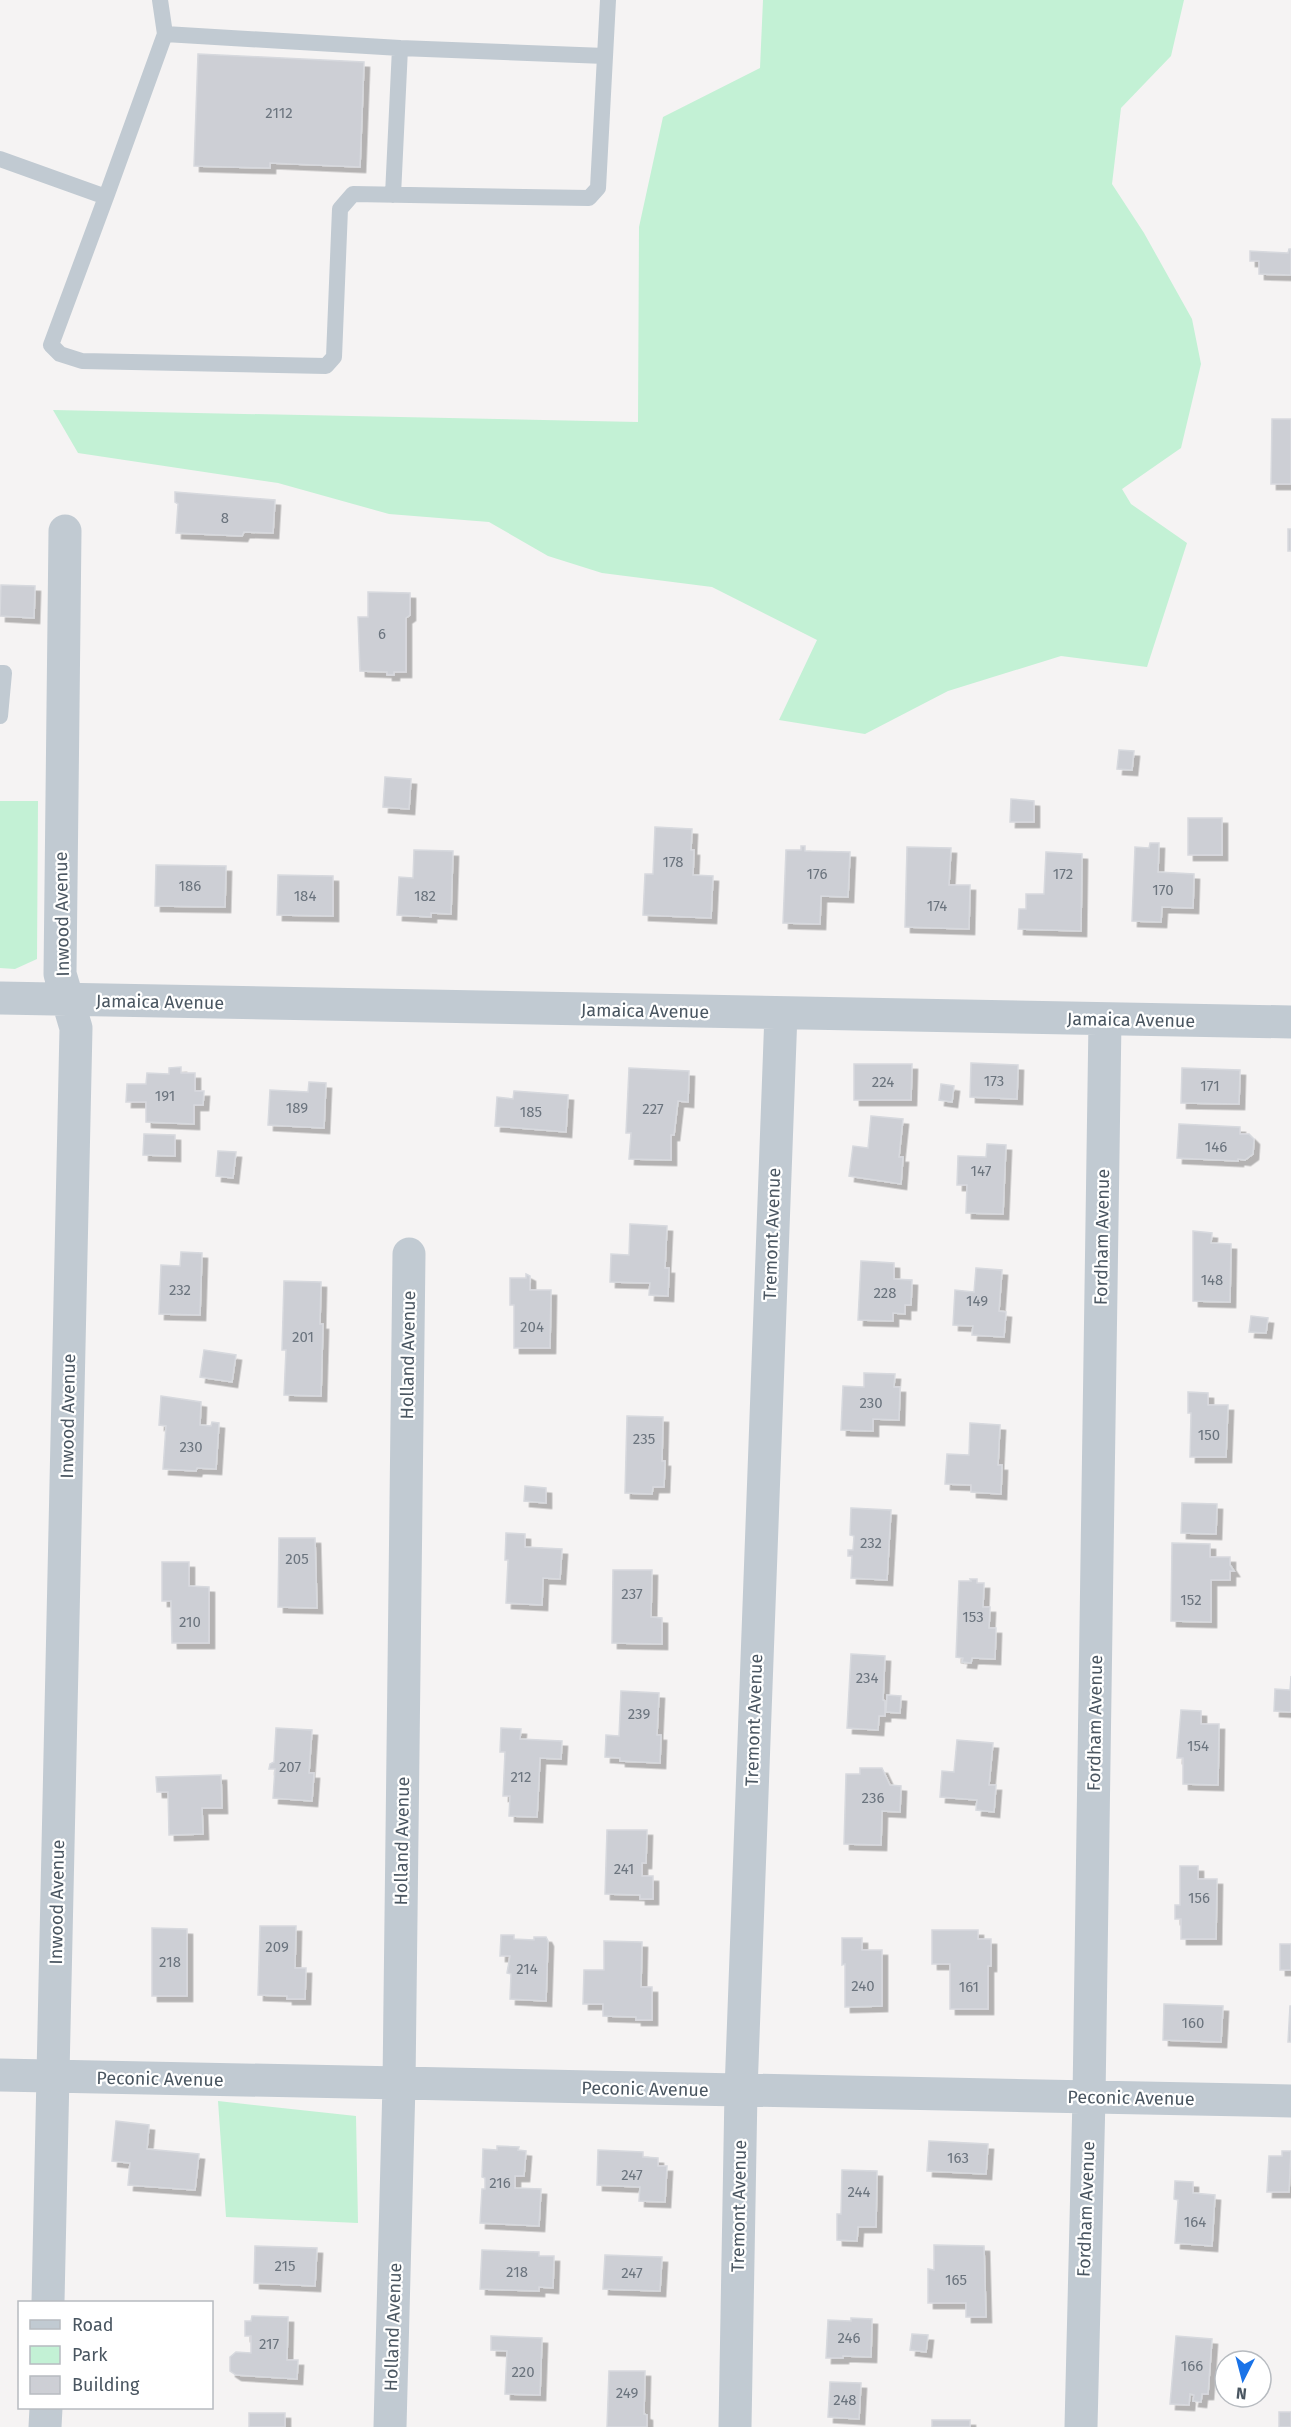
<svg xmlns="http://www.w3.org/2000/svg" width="1291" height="2427" font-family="'Fira Sans',sans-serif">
	<defs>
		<filter id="shadow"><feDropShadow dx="5.5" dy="5.5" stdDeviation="0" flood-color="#0004"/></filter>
	</defs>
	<rect width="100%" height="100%" fill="#f5f3f3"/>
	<path fill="#c3f1d5" d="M763,0H1184L1171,56L1121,108L1112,184L1144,233L1192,319L1201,364L1181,448L1122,489L1131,504L1187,543L1147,667L1061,656L948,691L865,734L779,720L817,640L712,587L602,573L548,556L489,522L389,514L278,483L78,453L53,410L638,422L639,227L663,117L760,68Z
		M0,801H38L37,959L15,969L0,968Z
		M218,2101L356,2116L358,2223L226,2217Z"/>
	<path fill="#cdcfd5" stroke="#d7d9de" stroke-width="1.5" filter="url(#shadow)" d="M198,54L364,62L360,167L270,163V168L194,166Z
		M1289,249H1291V275L1259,274V261H1250V251L1288,253Z
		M1272,419H1291V484H1271Z
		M175,492L275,500L273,533L244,532L242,536L176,533L178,504L175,502Z
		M1288,529H1291V551H1288Z
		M1,585L35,586L34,618L0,616Z
		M368,592L410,593V615L406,618V672H394V675H387V672L360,671L358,617H368Z
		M1119,750L1134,751L1132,770L1117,769Z
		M385,777L411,779L409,809L383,807Z
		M1011,799L1034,801V822H1010Z
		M1188,818H1222V855H1188Z
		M655,827L692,829L691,850H694L693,875L713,876L711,918L643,915L645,874H653Z
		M1150,843H1159L1158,872L1194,874L1193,908L1162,907L1161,922L1132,921L1135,847L1149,848Z
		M801,846H805V851L850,852L848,897L821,896L820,924L783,923L786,850H801Z
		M907,847L951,848L949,885H970L969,929L905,927Z
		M414,850L453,851L451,914L431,913V917L397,915L399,877L413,878Z
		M1046,852L1082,854L1081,931L1018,929L1019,909H1026V894H1044Z
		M156,865L226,866L225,907L155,906Z
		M278,875L333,876V916L277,915Z
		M971,1063L1018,1065L1017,1099L970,1097Z
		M854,1064H912L911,1100H854Z
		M181,1067V1073H195V1091H204L203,1105H194V1124L146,1122V1102H126L127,1084H146L147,1073L169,1074V1068Z
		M629,1068L689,1071L688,1102L678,1101L674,1135H671V1160L629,1159L631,1133H626Z
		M1182,1068L1240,1070L1239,1104L1181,1103Z
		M309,1082L326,1083L324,1128L268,1125L270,1090L308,1092Z
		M941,1084L954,1086L952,1102L939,1100Z
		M514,1091L568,1095L566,1132L495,1126L497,1097L513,1099Z
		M871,1116L903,1119L899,1157H903L901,1184L849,1176L853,1146L868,1148Z
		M1179,1124L1240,1127V1134H1249L1254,1139L1253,1154L1245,1160L1238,1159V1161L1177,1158Z
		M144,1134L175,1135V1156L143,1155Z
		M987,1144L1006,1145L1003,1214L966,1213L967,1185H957L958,1156L986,1157Z
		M218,1151L236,1152L233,1178L216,1176Z
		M630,1224L667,1226L665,1268H669L668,1296L649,1295L650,1283L610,1282L611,1254L629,1255Z
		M1193,1231L1212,1233L1211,1243L1231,1244L1230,1302L1193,1301Z
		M181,1252L202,1253L200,1315L159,1314L161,1265L180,1266Z
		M861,1261L894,1263V1279L912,1280L911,1305H905V1314L893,1313V1321L858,1320Z
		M976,1268L1002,1270L999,1311L1006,1312L1004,1337L972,1335L973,1326L953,1325L955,1290L974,1292Z
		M526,1274L530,1276V1290H551L550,1348H514V1305H510V1278H526Z
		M284,1281L321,1282L320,1324H323L321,1396L284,1395L286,1350H282Z
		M1251,1316L1268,1318L1266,1333L1249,1332Z
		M204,1350L236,1355L232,1382L200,1377Z
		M864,1373L895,1374L894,1387H900L899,1420L873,1419V1431L841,1430L843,1386L864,1387Z
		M1188,1392L1208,1393V1405H1228L1226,1457H1190L1191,1413H1188Z
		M161,1396L201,1402L200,1425L211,1426L212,1422L219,1423L216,1469L197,1468L196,1471L163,1469L166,1426L159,1425Z
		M627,1416L663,1417L662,1461H665L664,1487H653L652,1494L625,1493Z
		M970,1423L1000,1425L998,1465H1002L1001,1494L971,1492V1485L945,1484L947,1454L969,1455Z
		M525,1486L546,1488V1503L524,1501Z
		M1182,1503L1217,1504L1216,1534L1181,1533Z
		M851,1508L891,1510L887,1580L851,1578L852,1556H848V1550H853L854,1536L850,1535Z
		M506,1533L525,1534V1547L562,1549L560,1579L543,1578L542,1605L506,1603L508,1560H505Z
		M279,1538H315L317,1608L278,1607Z
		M1172,1543L1210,1544V1557H1230V1565L1234,1571H1230V1580H1211V1622L1171,1621Z
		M162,1562H189V1586L209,1587V1643H172L171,1601H162Z
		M613,1570H652L651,1617L662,1618V1644L612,1643Z
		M970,1579H977V1583H984L983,1607H990L989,1628H996L995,1659L972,1658L971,1663L962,1662L963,1658L956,1657L959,1581H971Z
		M851,1654L885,1656L883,1700L885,1701V1716H879L878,1730L847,1728Z
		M1291,1676V1712L1274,1711L1275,1689L1290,1690Z
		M621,1691L659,1693L657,1735H661L660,1763L620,1761V1758L605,1757L606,1735L619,1736Z
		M887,1695L901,1696L900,1713L886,1712Z
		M1181,1710L1201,1711V1724H1219L1218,1785L1183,1784V1758H1177Z
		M276,1728L312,1730L309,1773H314L312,1801L273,1798L275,1769H269L270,1764L274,1762Z
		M501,1728L521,1729L520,1739L562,1741L561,1759L540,1758L537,1817L509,1816L510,1796H503L505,1752H500Z
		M957,1740L993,1743L989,1785H996L994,1812L976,1810L977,1800L940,1797L942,1771L954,1772Z
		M860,1768H882L890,1785L901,1786L900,1812L882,1811L881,1845L844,1844L846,1774H860Z
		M221,1775L222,1808H202L203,1834L169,1835L168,1792H157L156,1777Z
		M607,1830H647L646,1863H642V1876H653V1899H640V1895L605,1894Z
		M1180,1866H1198V1879H1217L1216,1939H1181V1919H1175V1905H1180Z
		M260,1926H296L295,1968H306L305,1999H287V1996L258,1995Z
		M152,1928L187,1929V1996H152Z
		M932,1930H978V1939H991V1966H988V2009H950V1964H932Z
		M501,1935H514V1939L534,1940V1937H546L548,1941L546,2001L510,1999L511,1974L507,1973L510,1956H500Z
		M842,1938H862V1950H882V2006L845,2007V1964L842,1965Z
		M604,1941L642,1942L641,1987H652V2020H636V2017L603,2016V2004H583L584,1970H604Z
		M1280,1944H1291V1970H1280Z
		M1164,2004L1223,2006L1221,2042L1163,2040Z
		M1290,2006H1291V2042H1288Z
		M116,2121L149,2125L147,2149L199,2154L195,2190L128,2185L130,2163L112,2161Z
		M929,2141L988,2144L986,2174L927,2171Z
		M497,2146L519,2147L518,2150L526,2151L524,2176H515V2188L541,2189L539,2226L480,2223L482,2189H485V2178L482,2177L483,2149L497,2150Z
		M598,2150L643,2152V2157L658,2158V2166H667L665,2202L639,2201L640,2187L597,2185Z
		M1282,2151H1291L1289,2192H1267L1269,2156H1282Z
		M842,2170L877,2171L876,2227H858L857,2241L837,2240V2214H841Z
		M1175,2181L1193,2182V2193L1215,2195L1212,2246L1175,2243L1178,2200L1174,2199Z
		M934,2245L984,2246L986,2317H966V2303H928V2269L934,2270Z
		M255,2246L317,2248L315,2286L254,2283Z
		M482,2250L539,2252V2256H554L553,2288L539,2287V2291L480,2289Z
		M605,2255L662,2257L660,2291L603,2289Z
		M252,2316L288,2317L287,2360H298L297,2379L236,2375L230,2371V2357L236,2352L251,2353V2336H245V2321H251Z
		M851,2318L872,2319L871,2357L843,2356V2358H826L828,2320L851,2321Z
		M912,2334L928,2335L926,2352L910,2350Z
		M491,2336L542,2338L540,2395L505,2394L507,2351L491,2350Z
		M1176,2336L1212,2339L1208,2394H1202L1201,2402L1193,2401L1194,2395L1190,2394L1189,2405L1170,2404Z
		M609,2371H645L644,2414L647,2415V2427H607Z
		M830,2382L861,2383L859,2419L828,2417Z
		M1279,2412H1291V2427H1279Z
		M249,2413H285V2427H249Z
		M932,2420H970V2427H932Z"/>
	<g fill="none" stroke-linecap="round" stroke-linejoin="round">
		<path stroke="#c1cad2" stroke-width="16" d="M165,34L400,48
			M0,159L106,197L165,34L160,0
			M393,195L400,48L605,56
			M106,197L51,345L60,354L82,361L326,366L334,357L340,209L353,194L589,198L598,188L608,0
			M0,673H4L0,716"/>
		<path stroke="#c1cad2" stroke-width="33" d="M0,998L1291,1022
			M0,2075L1291,2101
			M48,2302L76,1028L60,974L65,531
			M45,2427L46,2408
			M390,2427L399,2084L409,1254
			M735,2427L741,2091L781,1013
			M1081,2427L1089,2098L1105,1020"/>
	</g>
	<g text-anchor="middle" stroke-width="4.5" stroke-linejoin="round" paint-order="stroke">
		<g font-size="15" fill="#6b747e">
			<text x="279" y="118">2112</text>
			<text x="225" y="523">8</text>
			<text x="382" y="639">6</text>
			<text x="673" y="867">178</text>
			<text x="817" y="879">176</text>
			<text x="1063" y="879">172</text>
			<text x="190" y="891">186</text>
			<text x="1163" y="895">170</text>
			<text x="305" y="901">184</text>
			<text x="425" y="901">182</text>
			<text x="937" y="911">174</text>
			<text x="994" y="1086">173</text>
			<text x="883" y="1087">224</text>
			<text x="1210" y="1091">171</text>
			<text x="165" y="1101">191</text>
			<text x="297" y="1113">189</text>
			<text x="653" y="1114">227</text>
			<text x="531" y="1117">185</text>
			<text x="1216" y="1152">146</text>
			<text x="981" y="1176">147</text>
			<text x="1212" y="1285">148</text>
			<text x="180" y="1295">232</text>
			<text x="885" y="1298">228</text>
			<text x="977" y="1306">149</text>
			<text x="532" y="1332">204</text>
			<text x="303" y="1342">201</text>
			<text x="871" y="1408">230</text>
			<text x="1209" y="1440">150</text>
			<text x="644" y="1444">235</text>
			<text x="191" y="1452">230</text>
			<text x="871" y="1548">232</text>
			<text x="297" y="1564">205</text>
			<text x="632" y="1599">237</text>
			<text x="1191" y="1605">152</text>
			<text x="973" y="1622">153</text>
			<text x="190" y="1627">210</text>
			<text x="867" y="1683">234</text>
			<text x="639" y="1719">239</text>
			<text x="1198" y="1751">154</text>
			<text x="290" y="1772">207</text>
			<text x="521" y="1782">212</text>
			<text x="873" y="1803">236</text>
			<text x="624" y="1874">241</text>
			<text x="1199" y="1903">156</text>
			<text x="277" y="1952">209</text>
			<text x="170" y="1967">218</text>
			<text x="527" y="1974">214</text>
			<text x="863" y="1991">240</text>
			<text x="969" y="1992">161</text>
			<text x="1193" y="2028">160</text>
			<text x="958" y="2163">163</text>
			<text x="632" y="2180">247</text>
			<text x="500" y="2188">216</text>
			<text x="859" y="2197">244</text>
			<text x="1195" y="2227">164</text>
			<text x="285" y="2271">215</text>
			<text x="517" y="2277">218</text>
			<text x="632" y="2278">247</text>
			<text x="956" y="2285">165</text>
			<text x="849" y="2343">246</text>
			<text x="269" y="2349">217</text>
			<text x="1192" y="2371">166</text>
			<text x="523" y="2377">220</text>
			<text x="627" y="2398">249</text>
			<text x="845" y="2405">248</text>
		</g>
		<g font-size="18" fill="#4a5661" stroke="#fff">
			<text transform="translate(62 914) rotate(-91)" y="6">Inwood Avenue</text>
			<text transform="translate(160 1002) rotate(1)" y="6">Jamaica Avenue</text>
			<text transform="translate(645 1011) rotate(1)" y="6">Jamaica Avenue</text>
			<text transform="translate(1131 1020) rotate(1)" y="6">Jamaica Avenue</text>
			<text transform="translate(772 1234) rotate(-88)" y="6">Tremont Avenue</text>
			<text transform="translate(1102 1237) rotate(-89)" y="6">Fordham Avenue</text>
			<text transform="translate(408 1355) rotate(-89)" y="6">Holland Avenue</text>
			<text transform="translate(68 1416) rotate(-89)" y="6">Inwood Avenue</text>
			<text transform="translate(754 1720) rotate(-88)" y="6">Tremont Avenue</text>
			<text transform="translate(1095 1723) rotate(-89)" y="6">Fordham Avenue</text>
			<text transform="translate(402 1841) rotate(-89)" y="6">Holland Avenue</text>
			<text transform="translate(57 1902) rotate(-89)" y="6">Inwood Avenue</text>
			<text transform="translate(160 2079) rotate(1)" y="6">Peconic Avenue</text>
			<text transform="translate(645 2089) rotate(1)" y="6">Peconic Avenue</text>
			<text transform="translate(1131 2098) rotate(1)" y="6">Peconic Avenue</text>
			<text transform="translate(739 2206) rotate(-89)" y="6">Tremont Avenue</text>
			<text transform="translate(1086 2209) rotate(-88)" y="6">Fordham Avenue</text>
			<text transform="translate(393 2327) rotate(-88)" y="6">Holland Avenue</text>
		</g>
	</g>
	<rect x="18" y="2301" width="195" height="108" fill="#ffffff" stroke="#b7bbc0" stroke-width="1.5"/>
	<rect x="30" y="2320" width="30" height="9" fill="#c1cad2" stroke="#b7bbc0" stroke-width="1.5"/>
	<text x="72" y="2331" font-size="18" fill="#4a5661">Road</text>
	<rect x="30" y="2346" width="30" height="18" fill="#c3f1d5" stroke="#b7bbc0" stroke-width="1.5"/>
	<text x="72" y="2361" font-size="18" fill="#4a5661">Park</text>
	<rect x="30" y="2376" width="30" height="18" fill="#cdcfd5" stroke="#b7bbc0" stroke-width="1.5"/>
	<text x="72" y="2391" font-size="18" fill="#4a5661">Building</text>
	<g transform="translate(1243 2379) rotate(186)"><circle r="28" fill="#ffffff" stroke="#b7bbc0" stroke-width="1.5"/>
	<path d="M0-4.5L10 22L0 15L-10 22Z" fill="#1a73e8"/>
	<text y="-9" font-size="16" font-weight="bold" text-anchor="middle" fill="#4a5661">N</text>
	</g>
</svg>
